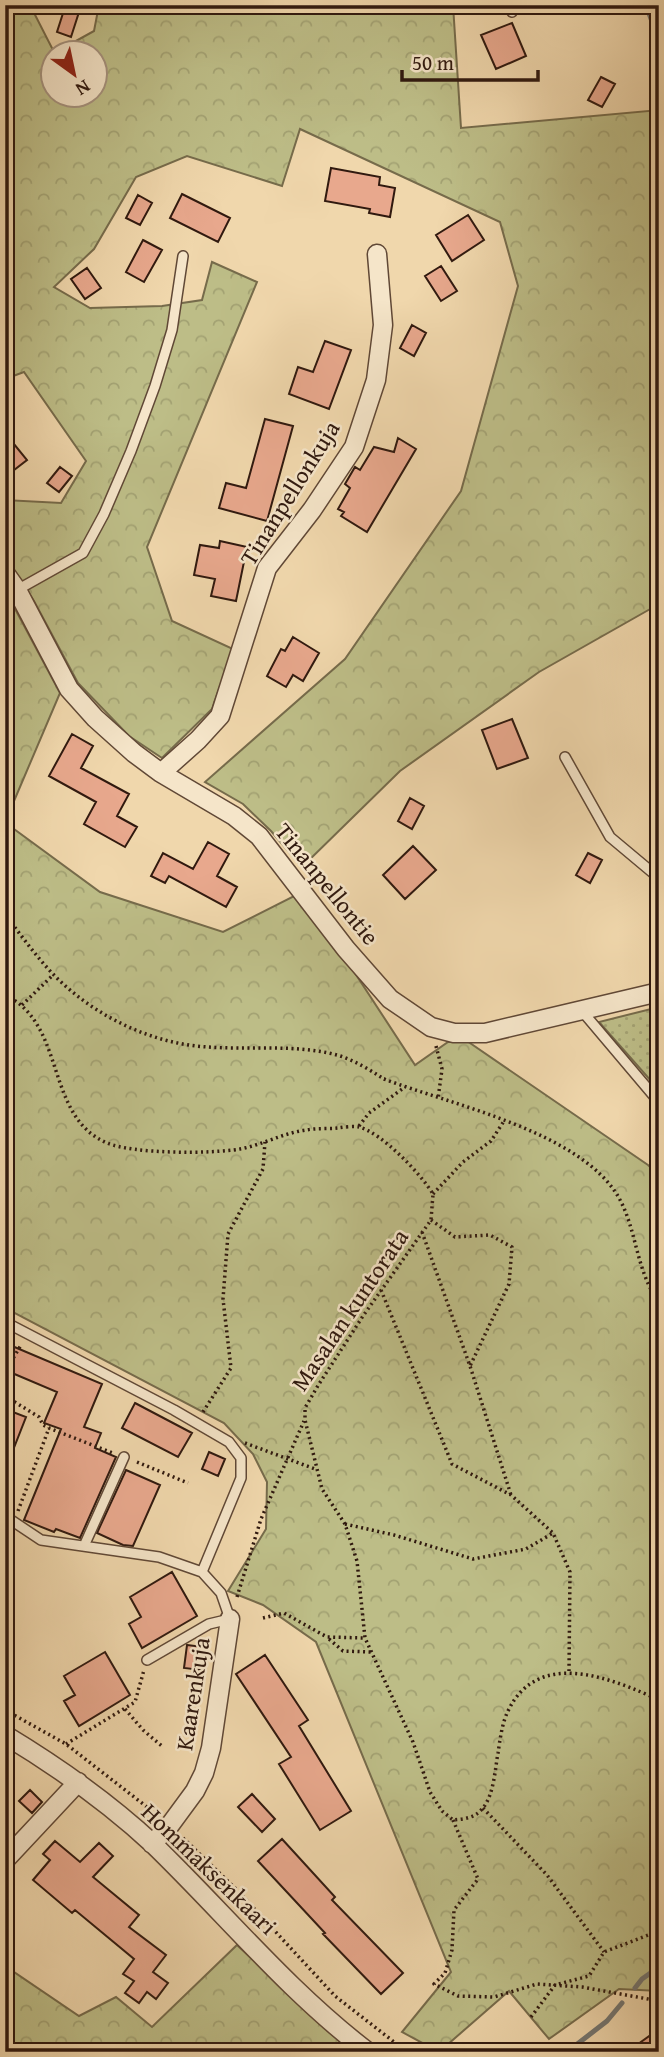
<svg xmlns="http://www.w3.org/2000/svg" width="664" height="2057" font-family="'Gentium Book Plus',serif">
	<defs>
		<pattern id="grass-dots" width="8" height="8" patternUnits="userSpaceOnUse" patternTransform="scale(1.75)"><rect width="8" height="8" fill="#bdbd87"/><path d="M2 2h.1M6 6h.1" fill="none" stroke="#a3a273" stroke-width="1.8" stroke-linecap="round"/></pattern>
		<pattern id="forest-crowns" width="20" height="18" patternUnits="userSpaceOnUse" patternTransform="scale(1.75)"><rect width="20" height="18" fill="#bdbd87"/><path d="M2 6a3 3 0 1 1 6 0M12 15a3 3 0 1 1 6 0" fill="none" stroke="#a3a273"/></pattern>
	</defs>
	<rect width="100%" height="100%" fill="#f0d7ac"/>
	<filter id="stains"><feTurbulence type="fractalNoise" baseFrequency=".00286" numOctaves="4"/><feColorMatrix values="0 0 0 0 .2 0 0 0 0 .09 0 0 0 0 .02 0 0 0 .5 -.17"/></filter>
	<radialGradient id="worn" r=".72"><stop offset=".6" stop-color="#630" stop-opacity="0"/><stop offset="1" stop-color="#630" stop-opacity=".3"/></radialGradient>
	<path fill="url(#grass-dots)" stroke="#766b4b" stroke-width="2" d="M659,1007V1090L599,1022Z"/>
	<path fill="url(#forest-crowns)" stroke="#766b4b" stroke-width="2" d="M10,5H30L54,52H52V94H94V52H56L94,31L99,5H453L461,128L659,110V604L539,672L400,771L302,867L271,831L243,804L205,782L345,659L461,491L518,286L500,222L300,129L282,186L187,156L136,177L94,249L54,287L90,308L162,306L202,300L212,262L257,282L147,547L172,621L233,649L212,709L162,758L129,736L78,683L34,601L5,558V500L61,503L86,461L24,372L5,379V11Z
		M5,590L60,693L14,801V829L100,892L223,932L302,892L415,1065L448,1042L467,1041L648,1165L659,1175V1991L619,1989L549,2039L509,1991L439,2052L402,2032L451,1972L316,1642L263,1605L228,1591L266,1529L267,1482L253,1454L224,1423L5,1308Z
		M237,1945L352,2052H5V1966L79,2016L116,1997L152,2027Z"/>
	<g fill="none" stroke-linecap="round" stroke-linejoin="round">
		<path stroke="#747773" stroke-width="5" d="M646,5L659,41
			M635,1988L642,1979L659,1967
			M567,2052L607,2021L622,2003"/>
	</g>
	<path fill="#e8a88d" stroke="#30190f" stroke-width="2" d="M65,7L79,12L71,37L57,32Z
		M512,23L526,56L496,69L481,35Z
		M601,77L615,84L602,107L588,100Z
		M331,168L380,177L379,185L395,188L390,217L369,213L370,209L325,201Z
		M182,194L230,218L218,242L170,218Z
		M138,195L152,203L140,225L126,218Z
		M468,215L484,240L452,261L436,235Z
		M143,240L162,250L144,282L126,272Z
		M441,266L457,291L441,301L425,276Z
		M87,268L101,288L85,299L71,279Z
		M412,325L426,333L414,356L400,348Z
		M325,341L351,350L329,409L289,394L298,367L313,372Z
		M265,419L293,426L267,521L219,508L226,483L246,488Z
		M5,433L27,460L5,477Z
		M398,438L416,449L367,532L341,516L344,512L338,509L350,488L345,484L355,467L360,470L374,447L394,452Z
		M60,467L72,476L59,492L47,483Z
		M220,541L247,547L236,601L211,596L215,579L194,575L200,545L219,548Z
		M293,637L319,653L303,681L293,675L286,687L267,676L281,649L285,651Z
		M512,719L528,758L497,769L482,730Z
		M72,734L93,746L81,768L129,794L117,816L137,827L125,847L84,824L96,802L49,776Z
		M410,798L424,806L412,829L398,821Z
		M208,842L229,854L217,876L237,887L226,907L169,876L165,883L151,876L163,853L193,869Z
		M413,846L436,870L405,899L383,875Z
		M588,853L602,860L590,883L576,875Z
		M5,1343L102,1384L84,1427L101,1433L95,1448L116,1457L80,1538L56,1529L54,1532L24,1520L61,1429L44,1423L57,1392L5,1370Z
		M135,1403L192,1433L178,1457L122,1428Z
		M5,1409L26,1417L6,1468H5Z
		M209,1452L225,1459L218,1476L202,1469Z
		M126,1470L160,1485L133,1546L123,1545L97,1533Z
		M172,1572L197,1616L142,1648L129,1624L141,1617L130,1597Z
		M187,1645L204,1647L201,1670L184,1668Z
		M105,1652L130,1695L79,1726L64,1701L75,1695L64,1676Z
		M265,1655L308,1720L299,1726L351,1811L320,1830L279,1764L291,1757L236,1674Z
		M30,1790L42,1802L32,1813L19,1801Z
		M252,1794L275,1819L262,1832L238,1807Z
		M282,1839L335,1897L332,1900L403,1973L381,1994L323,1934L325,1933L258,1861Z
		M55,1841L80,1862L99,1843L113,1856L93,1877L139,1915L129,1927L166,1955L153,1972L168,1983L156,1999L147,1992L139,2003L125,1993L134,1981L123,1974L134,1959L75,1910L72,1913L33,1880L50,1860L43,1854Z
		M659,2029V2052H627Z"/>
	<g fill="none" stroke-linecap="round" stroke-linejoin="round">
		<defs>
			<path id="lane" d="M512,12L514,5
				M17,590L83,553L104,514L131,451L155,386L172,330L183,256
				M565,757L610,837L659,878
				M582,1011L659,1102
				M5,1322L174,1410L229,1442L241,1458V1478L202,1572
				M5,1516L41,1540L159,1557L202,1572L221,1593L230,1619L209,1624L147,1660
				M84,1546L124,1457"/>
			<path id="street" d="M5,573L17,590L69,689L95,718L134,753L161,773L234,816L259,836L346,949L390,999L431,1027L454,1033H485L659,992
				M161,773L198,740L220,716L267,568L312,510L354,447L376,380L383,325L377,254
				M5,1735C58,1767 109,1803 154,1845C225,1914 289,1992 368,2052
				M152,1844L170,1825L195,1791L204,1773L211,1748L230,1619
				M5,1860L78,1782"/>
		</defs>
		<use href="#lane" stroke="#604836" stroke-width="12"/>
		<use href="#street" stroke="#604836" stroke-width="21"/>
		<path stroke="#30190f" stroke-width="3.5" stroke-dasharray="2 3.5" stroke-linecap="butt" d="M5,914C20,934 35,955 52,973C92,1015 151,1044 208,1047C250,1050 296,1044 337,1055C354,1060 370,1070 384,1079C452,1105 582,1132 619,1198C637,1230 636,1272 659,1302
			M5,995C67,1024 44,1116 107,1143C133,1154 211,1154 240,1149C262,1145 283,1133 306,1130C316,1128 328,1129 338,1128C344,1127 353,1126 359,1127C382,1133 421,1174 433,1194L431,1220L363,1316L319,1384L305,1408V1420L322,1489L345,1524L357,1561L365,1638L413,1742L430,1792L442,1811L453,1820C464,1819 475,1818 482,1809C494,1796 495,1769 498,1753C500,1740 502,1723 508,1711C538,1648 611,1678 659,1700
			M22,1005L53,975
			M436,1046L442,1069L438,1099
			M359,1126L369,1113L405,1087
			M433,1194L463,1162L491,1141L504,1121
			M431,1220L455,1237L490,1235L512,1247L509,1284L470,1366
			M422,1232L470,1366L511,1495
			M381,1290L452,1464L511,1495L553,1533L570,1572L569,1671
			M5,1372L21,1345
			M5,1396L39,1417L43,1425L49,1428L113,1453
			M203,1412L231,1368L223,1299L228,1234L263,1169L265,1142
			M245,1443L315,1469
			M137,1462L188,1483
			M18,1511L49,1428
			M345,1524L394,1535L473,1559L526,1549L553,1533
			M237,1597L261,1519L304,1421
			M263,1618L284,1613L327,1637L365,1638
			M329,1639L343,1651L371,1652
			M125,1709L143,1730L163,1747
			M5,1710L66,1744L156,1814
			M66,1744L135,1702L144,1670
			M483,1808L547,1875L604,1952
			M453,1820L478,1879L454,1910L452,1950L445,1973L434,1984L458,1996L494,1997L537,1984L582,1987L659,2001
			M183,1838L236,1889L335,1996L407,2052
			M531,2017L555,1985L589,1976L604,1952L659,1931"/>
		<use href="#lane" stroke="#f5e5c9" stroke-width="9"/>
		<use href="#street" stroke="#f5e5c9" stroke-width="18"/>
	</g>
	<g text-anchor="middle" stroke-width="5" stroke-linejoin="round" paint-order="stroke">
		<g font-size="24" fill="#30190f" stroke="#f5e5c9">
			<text transform="translate(290 493) rotate(-58)" y="8">Tinanpellonkuja</text>
			<text transform="translate(327 884) rotate(51)" y="8">Tinanpellontie</text>
			<text transform="translate(350 1310) rotate(-56)" y="8">Masalan kuntorata</text>
			<text transform="translate(193 1694) rotate(-81)" y="8">Kaarenkuja</text>
			<text transform="translate(209 1869) rotate(44)" y="8">Hommaksenkaari</text>
		</g>
	</g>
	<rect width="664" height="2057" fill="none" stroke="#f0d7ac" stroke-width="28"/>
	<rect x="7" y="7" width="650" height="2043" fill="none" stroke="#30190f" stroke-width="3.5"/>
	<rect x="14" y="14" width="636" height="2029" fill="none" stroke="#30190f" stroke-width="2"/>
	<g transform="translate(74 74) rotate(147)"><circle r="33" fill="#f5e5c9" stroke="#a6937f" stroke-width="2"/>
	<path d="M0-5L12 26L0 18L-12 26Z" fill="#8f2418"/>
	<text y="-10" font-size="19" font-weight="bold" text-anchor="middle" fill="#30190f">N</text>
	</g>
	<path d="M402 70v10h136v-10" fill="none" stroke="#30190f" stroke-width="3.5"/>
	<text x="412" y="70" font-size="21" fill="#30190f" stroke="#f5e5c9" stroke-width="5" paint-order="stroke">50 m</text>
	<rect width="100%" height="100%" filter="url(#stains)"/>
	<rect width="100%" height="100%" fill="url(#worn)"/>
</svg>
